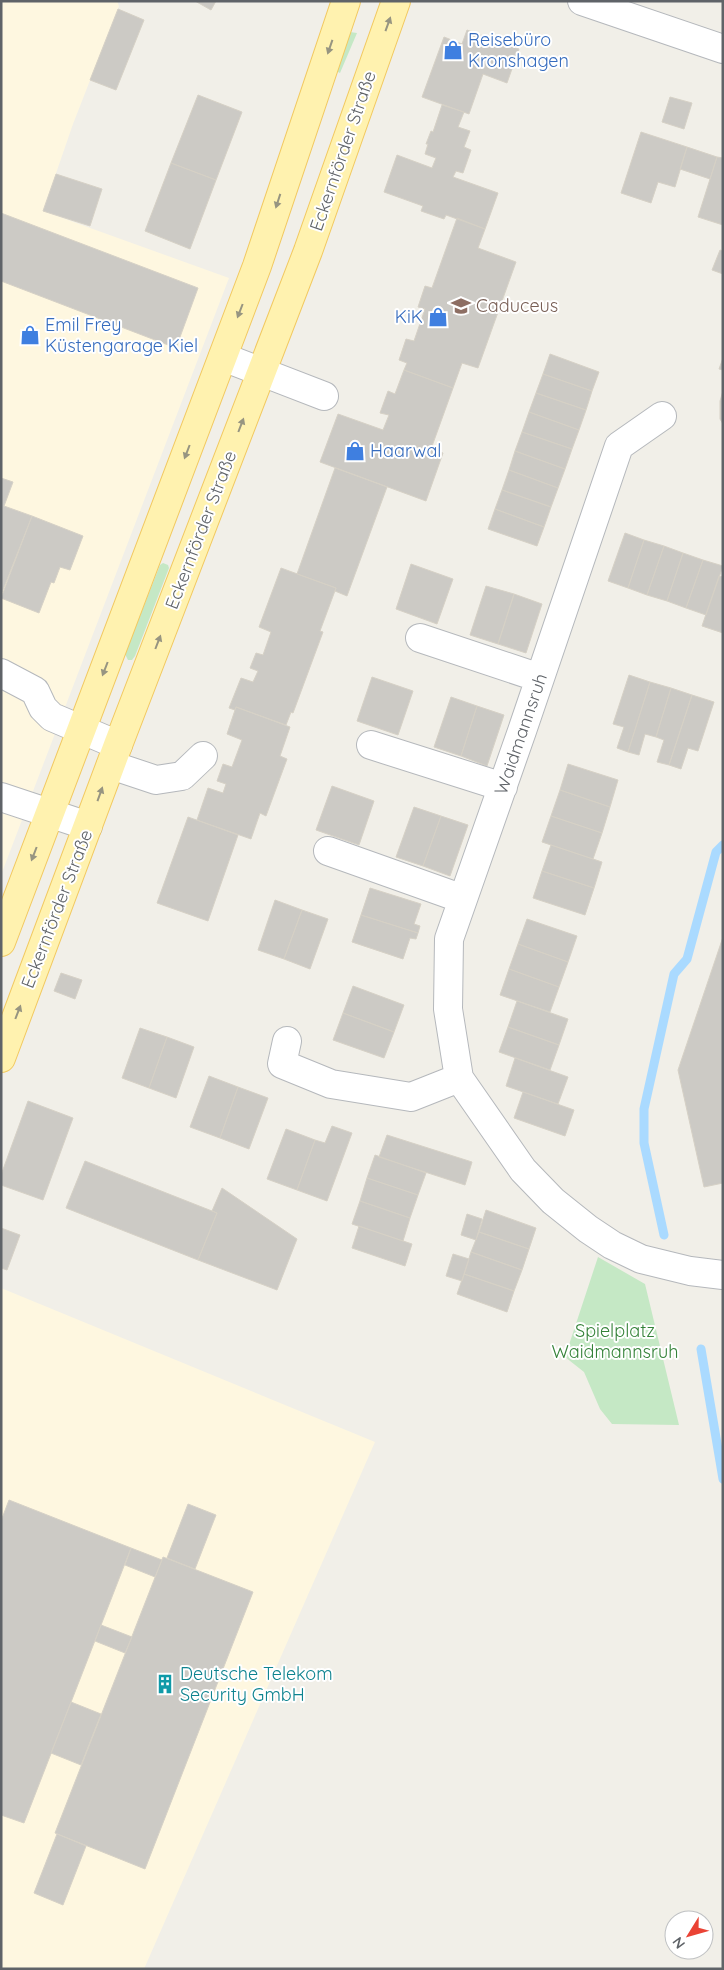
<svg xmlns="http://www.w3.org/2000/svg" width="724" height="1970" font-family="Quicksand,sans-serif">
	<rect width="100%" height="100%" fill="#f1efe8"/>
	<path fill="#fef7e0" d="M1,1H117L119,6L73,124L43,211L229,278L1,875Z
		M1,1288L375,1442L144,1969H1Z"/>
	<path fill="#c5e8c5" d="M350,32L357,33L340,73L336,71Z
		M163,563L168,565L169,568L135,656L132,660H128L125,654L160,565Z
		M598,1257L645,1284L679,1425L612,1424L600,1409L584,1372L565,1357Z"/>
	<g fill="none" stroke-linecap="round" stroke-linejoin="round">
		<path stroke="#aadaff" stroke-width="9" d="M664,1235L644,1143V1109L674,974L687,959L716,852L723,845
			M701,1349L723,1479"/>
	</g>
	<path fill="#cccac5" stroke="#d6d1c6" d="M195,1H216L211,10Z
		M118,9L144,20L116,90L90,80Z
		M467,30L519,49L507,83L483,74L469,114L422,97L444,37L462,44Z
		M198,95L242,112L216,180L171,163Z
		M670,97L692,103L684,129L662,122Z
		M442,105L464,112L458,127L470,131L464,147L471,150L463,173L456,171L453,177L498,193L485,229L446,215L444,219L421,211L423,206L384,192L397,155L432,168L436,158L425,154L428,144H426L431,131L433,132Z
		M641,132L687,147L675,187L658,182L651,203L621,193Z
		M687,147L717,157L710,179L680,169Z
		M717,157L723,158V225L698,217Z
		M171,163L216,180L190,249L145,231Z
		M56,174L102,189L90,226L43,211Z
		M1,213L198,288L176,348L1,281Z
		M457,218L485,229L478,248L516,262L478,368L462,363L453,388L404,370L407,363L399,360L406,339L414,341L425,309L418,307L425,286L432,288Z
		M720,250L723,251V274L712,270Z
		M550,354L599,372L592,391L543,374Z
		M723,358V370L719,369Z
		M404,370L453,388L431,449L443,453L426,501L320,462L338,414L383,430L389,415L380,413L388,391L395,394Z
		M543,374L592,391L586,410L536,393Z
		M723,391V424L720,419V401Z
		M536,393L586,410L579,430L529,412Z
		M529,412L579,430L572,449L522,432Z
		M522,432L572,449L565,469L515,451Z
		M515,451L565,469L558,488L509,470Z
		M335,468L387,487L347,596L335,591L336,588L297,574Z
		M509,470L558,488L551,507L502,490Z
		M1,478L13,482L4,506L32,516L1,595Z
		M502,490L551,507L544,527L495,509Z
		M495,509L544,527L537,546L488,529Z
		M32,516L83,536L70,570L60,567L54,583L51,582L39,613L1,598Z
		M625,533L644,540L628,588L608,581Z
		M644,540L664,546L647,595L628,588Z
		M664,546L683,553L667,601L647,595Z
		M683,553L703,560L686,608L667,601Z
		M703,560L723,566L706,615L686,608Z
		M411,564L453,579L437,624L396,609Z
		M281,568L336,588L320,631L323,632L293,713L291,712L286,725L236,707L235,710L229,708L241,678L253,682L258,671L250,668L256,653L263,655L271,632L259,627Z
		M719,576L723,577V633L702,626Z
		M486,586L514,594L498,644L470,635Z
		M514,594L542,604L526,653L498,644Z
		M629,675L650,682L628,752L617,748L624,727L613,724Z
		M372,677L413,691L398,735L357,721Z
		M650,682L671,688L656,737L645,734L639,755L628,752Z
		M671,688L692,695L669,765L657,762L664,740L656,737Z
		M692,695L714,702L698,751L688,748L681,769L669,765Z
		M451,697L477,706L461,756L434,747Z
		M477,706L504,715L487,766L461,756Z
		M236,707L290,727L280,756L287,759L266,816L260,813L251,839L197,820L208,788L223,793L226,784L217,781L223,764L232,767L242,740L227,734Z
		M568,764L618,780L610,807L560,790Z
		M332,786L374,801L359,845L316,830Z
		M560,790L610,807L602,833L551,816Z
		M414,807L441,816L423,866L396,857Z
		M441,816L468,825L450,876L423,866Z
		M551,816L602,833L593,859L542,842Z
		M188,817L238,835L208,921L157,903Z
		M551,845L602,862L594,888L542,871Z
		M542,871L594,888L585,915L533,898Z
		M370,888L421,904L414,924L420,926L418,933L361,915Z
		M275,900L302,910L284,959L258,950Z
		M302,910L328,919L310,969L284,959Z
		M361,915L418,933L416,939L410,938L403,959L352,942Z
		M527,919L577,936L568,962L518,944Z
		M723,937V1183L704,1187L678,1070Z
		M518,944L568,962L559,987L509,969Z
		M509,969L559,987L550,1012L500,995Z
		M61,973L82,980L75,999L54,991Z
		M353,986L404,1005L394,1032L343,1013Z
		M517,1001L568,1019L559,1045L508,1027Z
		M343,1013L394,1032L384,1058L333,1040Z
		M508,1027L559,1045L550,1070L499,1052Z
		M140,1028L167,1037L149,1088L122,1078Z
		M167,1037L194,1047L176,1098L149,1088Z
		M515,1058L568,1077L558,1104L506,1086Z
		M209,1076L238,1087L220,1138L190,1127Z
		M238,1087L268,1098L249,1149L220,1138Z
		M523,1092L574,1110L565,1136L514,1118Z
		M28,1101L73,1118L43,1200L1,1185V1175Z
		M332,1126L352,1133L327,1201L297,1190L315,1140L325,1143Z
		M286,1129L315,1140L297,1190L267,1179Z
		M387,1135L472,1162L465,1185L379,1157Z
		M375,1155L426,1173L418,1195L367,1178Z
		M85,1161L217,1213L198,1260L66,1208Z
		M367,1178L418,1195L410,1218L360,1201Z
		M222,1188L297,1239L277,1290L198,1260L217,1213L212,1211Z
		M360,1201L410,1218L403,1241L352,1224Z
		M486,1210L536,1228L529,1249L479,1232Z
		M467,1214L482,1219L476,1240L461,1235Z
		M359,1226L412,1244L405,1266L352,1248Z
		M1,1228L20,1235L7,1270L1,1268Z
		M479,1232L529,1249L522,1270L471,1252Z
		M471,1252L522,1270L514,1291L464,1274Z
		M453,1254L469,1259L462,1281L446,1276Z
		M464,1274L514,1291L507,1312L457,1294Z
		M9,1500L131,1548L24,1823L1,1815V1521Z
		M188,1504L216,1515L195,1569L167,1558Z
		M131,1548L162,1560L155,1577L125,1565Z
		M163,1557L253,1592L145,1869L55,1833Z
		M101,1625L132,1637L125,1653L95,1641Z
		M71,1702L101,1714L81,1765L51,1753Z
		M57,1834L86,1846L63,1905L34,1893Z"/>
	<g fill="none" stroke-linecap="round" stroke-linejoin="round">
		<defs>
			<path id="minor" d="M582,1L723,49
				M223,357L324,396
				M662,416L619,446L522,731L449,939L448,1009L459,1078L523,1170L553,1201L588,1229L612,1245L641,1259L690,1271L723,1275
				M420,638L540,678
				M1,673L35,691L43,708L52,717L118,745
				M371,745L503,787
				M111,765L156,780L182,776L203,756
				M1,797L88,826
				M328,851L463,899
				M287,1041L282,1064L331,1084L411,1097L459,1078"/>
			<path id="major" d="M1,942L257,266L346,1
				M1,1058L118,745L308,251L396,1"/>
		</defs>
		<use href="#minor" stroke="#b5b8bc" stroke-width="30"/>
		<use href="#major" stroke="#f2c960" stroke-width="30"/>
		<use href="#minor" stroke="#fff" stroke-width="28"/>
		<use href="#major" stroke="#fff2af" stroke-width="28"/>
	</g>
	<defs><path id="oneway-solid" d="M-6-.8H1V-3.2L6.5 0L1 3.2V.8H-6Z" transform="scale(1.25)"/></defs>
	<g fill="#979581">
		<use href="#oneway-solid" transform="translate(388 24) rotate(-70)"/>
		<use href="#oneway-solid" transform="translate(330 47) rotate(109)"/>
		<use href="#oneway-solid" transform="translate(278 201) rotate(108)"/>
		<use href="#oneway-solid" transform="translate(240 311) rotate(111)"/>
		<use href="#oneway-solid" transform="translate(241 425) rotate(-69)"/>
		<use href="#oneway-solid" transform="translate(187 452) rotate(111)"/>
		<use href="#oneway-solid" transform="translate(158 642) rotate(-69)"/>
		<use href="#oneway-solid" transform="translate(105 669) rotate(111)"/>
		<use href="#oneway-solid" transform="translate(100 794) rotate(-70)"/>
		<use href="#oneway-solid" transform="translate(34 854) rotate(111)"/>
		<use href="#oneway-solid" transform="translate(18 1012) rotate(-69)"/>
	</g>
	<defs>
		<symbol id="shop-bare" viewBox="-9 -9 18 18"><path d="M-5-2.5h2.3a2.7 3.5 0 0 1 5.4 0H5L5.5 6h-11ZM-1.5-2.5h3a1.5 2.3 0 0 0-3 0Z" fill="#3f7fe0" stroke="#fff" stroke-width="2.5" paint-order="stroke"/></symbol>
		<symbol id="university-bare" viewBox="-9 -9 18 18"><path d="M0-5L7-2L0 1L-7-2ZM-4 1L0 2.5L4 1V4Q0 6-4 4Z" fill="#8d6e63" stroke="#fff" stroke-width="2.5" paint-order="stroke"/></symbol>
		<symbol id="building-bare" viewBox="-9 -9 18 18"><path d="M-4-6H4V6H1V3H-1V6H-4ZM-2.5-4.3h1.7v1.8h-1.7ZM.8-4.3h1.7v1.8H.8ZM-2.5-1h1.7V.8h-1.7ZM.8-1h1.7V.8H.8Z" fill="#0f9aa8" stroke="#fff" stroke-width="2.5" paint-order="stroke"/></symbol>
	</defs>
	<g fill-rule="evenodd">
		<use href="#shop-bare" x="439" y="36" width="28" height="28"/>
		<use href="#university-bare" x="447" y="292" width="28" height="28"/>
		<use href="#shop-bare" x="424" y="303" width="28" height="28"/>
		<use href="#shop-bare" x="16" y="321" width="28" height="28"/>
		<use href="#shop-bare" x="341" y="437" width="28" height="28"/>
		<use href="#building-bare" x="151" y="1670" width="28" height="28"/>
	</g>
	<g text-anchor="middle" stroke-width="4" stroke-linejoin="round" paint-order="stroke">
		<g font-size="18" fill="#366cbe" stroke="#fff" text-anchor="start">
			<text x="468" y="46">Reisebüro<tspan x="468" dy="21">Kronshagen</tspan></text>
			<text x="423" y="323" text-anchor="end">KiK</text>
			<text x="45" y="331">Emil Frey<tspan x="45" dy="21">Küstengarage Kiel</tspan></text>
			<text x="370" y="457">Haarwal</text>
		</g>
		<g font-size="18" fill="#5f6368" stroke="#fff">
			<text transform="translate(343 151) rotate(-71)" y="6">Eckernförder Straße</text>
			<text transform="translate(201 530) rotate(-69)" y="6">Eckernförder Straße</text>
			<text transform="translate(521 734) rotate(-71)" y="6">Waidmannsruh</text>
			<text transform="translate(57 909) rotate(-69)" y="6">Eckernförder Straße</text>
		</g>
		<g font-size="18" fill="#785e54" stroke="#fff" text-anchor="start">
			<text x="476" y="312">Caduceus</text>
		</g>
		<g font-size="18" fill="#348238" stroke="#fff">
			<text x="615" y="1337">Spielplatz<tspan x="615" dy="21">Waidmannsruh</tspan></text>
		</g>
		<g font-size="18" fill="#0d838f" stroke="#fff" text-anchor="start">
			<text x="180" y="1680">Deutsche Telekom<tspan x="180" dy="21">Security GmbH</tspan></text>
		</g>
	</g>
	<rect width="724" height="1970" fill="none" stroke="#5f6368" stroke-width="5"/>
	<g transform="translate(689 1935) rotate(233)"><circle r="24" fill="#ffffff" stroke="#bfc1c3"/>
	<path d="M0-4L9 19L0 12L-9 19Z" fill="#ea4335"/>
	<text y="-8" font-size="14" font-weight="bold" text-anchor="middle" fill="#5f6368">N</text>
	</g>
</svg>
